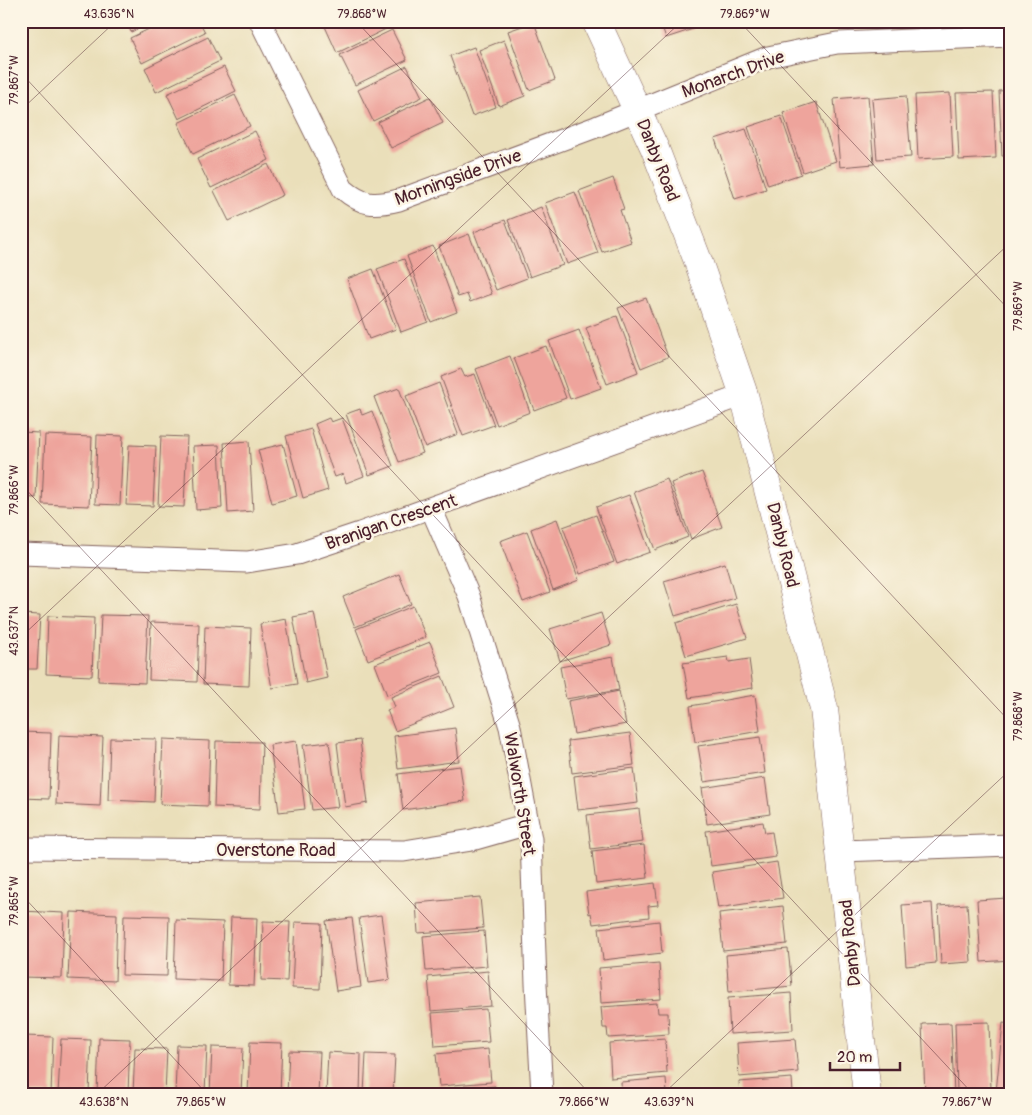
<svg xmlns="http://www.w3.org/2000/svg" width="1032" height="1115" font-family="Pangolin,sans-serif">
	<rect width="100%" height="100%" fill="#fcf5e5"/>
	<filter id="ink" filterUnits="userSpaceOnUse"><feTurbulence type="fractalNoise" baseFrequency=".02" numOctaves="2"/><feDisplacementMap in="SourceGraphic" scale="10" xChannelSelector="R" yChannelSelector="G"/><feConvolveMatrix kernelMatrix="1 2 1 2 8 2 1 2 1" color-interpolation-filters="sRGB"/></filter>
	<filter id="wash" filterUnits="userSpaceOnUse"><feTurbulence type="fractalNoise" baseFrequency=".0096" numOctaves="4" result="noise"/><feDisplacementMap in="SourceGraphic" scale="20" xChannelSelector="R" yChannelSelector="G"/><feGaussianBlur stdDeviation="1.12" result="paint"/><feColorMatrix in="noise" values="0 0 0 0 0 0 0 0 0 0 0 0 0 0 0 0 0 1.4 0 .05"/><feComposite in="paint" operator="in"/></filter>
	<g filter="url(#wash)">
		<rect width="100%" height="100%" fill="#eadfba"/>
		<g id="blocks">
			<path fill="#eea49c" d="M126,21H154L131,32Z
				M166,21H199L205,32L142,63L130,38Z
				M325,21H392L394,25L337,53L323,22Z
				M660,21H690L693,29L666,38Z
				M695,21H713L714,22L697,27Z
				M534,22L555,80L529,90L508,31Z
				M392,30L407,60L355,85L340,55Z
				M208,37L220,61L156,92L145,68Z
				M504,40L525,96L499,106L479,50Z
				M474,47L496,107L472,116L450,56Z
				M407,66L422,97L373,121L358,90Z
				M224,67L236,91L179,119L167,94Z
				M1011,90V156H1002L999,91Z
				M993,92L996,158L959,160L956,93Z
				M950,93L953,157L918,159L915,95Z
				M235,95L250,126L193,154L178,123Z
				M868,96L874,164L840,167L834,99Z
				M906,96L911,157L877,159L872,99Z
				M430,97L443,123L391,148L378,122Z
				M816,102L836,161L803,172L783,113Z
				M781,116L801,174L768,185L748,127Z
				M746,129L766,189L735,199L715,139Z
				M255,131L269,160L211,188L197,159Z
				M268,164L283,195L229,221L214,191Z
				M613,178L624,209L620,210L631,242L602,252L579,191Z
				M575,192L598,253L567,264L545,203Z
				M541,207L563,265L530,277L508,220Z
				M505,220L527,278L496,290L474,232Z
				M469,234L492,294L470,302L467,294L458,297L439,246Z
				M433,246L457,312L431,322L407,256Z
				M404,259L428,322L401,332L377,269Z
				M373,269L396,329L369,339L347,279Z
				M646,298L668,357L641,368L618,308Z
				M617,316L638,372L607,384L586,328Z
				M579,330L601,388L570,399L549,341Z
				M546,346L566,398L534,410L514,358Z
				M510,356L530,412L497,425L476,369Z
				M461,369L465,377L475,374L494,425L463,436L441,377Z
				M439,383L458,434L425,447L406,396Z
				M399,388L423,453L399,462L374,397Z
				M360,409L362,415L372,411L393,466L369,475L346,414Z
				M329,418L331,422L342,418L364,476L346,483L343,474L335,477L315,424Z
				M311,429L328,490L303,498L286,436Z
				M21,432L39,433L36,498L21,497Z
				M45,435L92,437L89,506L42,504Z
				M97,435L123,436L120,505L95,504Z
				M161,436L187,437L184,507L158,506Z
				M249,441L253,511L228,513L224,443Z
				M283,444L297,496L272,503L258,450Z
				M129,445L156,446L153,506L126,505Z
				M219,445L222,508L196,510L193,446Z
				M702,472L722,527L691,539L671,483Z
				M667,479L688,537L655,550L634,492Z
				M629,495L650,552L617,564L596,507Z
				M596,515L614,562L580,574L563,527Z
				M557,519L579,580L553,590L531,529Z
				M527,531L550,592L523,602L500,541Z
				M725,563L735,598L675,616L664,581Z
				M399,574L411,604L355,627L343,597Z
				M736,604L747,638L686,656L676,623Z
				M413,606L426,637L368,660L356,629Z
				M314,613L327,678L306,683L293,617Z
				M601,613L611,645L560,661L550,629Z
				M21,614L40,615L37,669H21Z
				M101,615L148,616L145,683L98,681Z
				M48,616L94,618L92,676L46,674Z
				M286,619L297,684L272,688L260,624Z
				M151,622L199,624L197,682L149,680Z
				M205,626L251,628L249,686L203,684Z
				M430,642L442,673L387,695L375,664Z
				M613,657L619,690L566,699L560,667Z
				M728,657L729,662L749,659L753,688L689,698L683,663Z
				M442,676L454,707L395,731L387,710L395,707L391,697Z
				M619,691L626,724L574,734L568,701Z
				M755,695L760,731L695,742L690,706Z
				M455,728L459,761L398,769L394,736Z
				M21,732L51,733L49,799L21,798Z
				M630,733L634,765L572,773L568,741Z
				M59,735L103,737L100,806L56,804Z
				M760,737L765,773L704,782L698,746Z
				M110,738L156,739L154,802L108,800Z
				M163,739L210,741L208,806L160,804Z
				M360,740L368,803L345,807L337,743Z
				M216,741L262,742L260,809L214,807Z
				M296,741L305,809L279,812L270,745Z
				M329,742L338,807L312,810L303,745Z
				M460,766L465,801L403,810L398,774Z
				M634,768L638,803L578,810L574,776Z
				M765,778L770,814L707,824L702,788Z
				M639,809L643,842L591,849L587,815Z
				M763,822L765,833L772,832L776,857L711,866L706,831Z
				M644,845L648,878L596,884L592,851Z
				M777,862L783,898L718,908L712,872Z
				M655,883L658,905L648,906L649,917L593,924L591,913L589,914L586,892Z
				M480,897L483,928L418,933L416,903Z
				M1007,898L1011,960L981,962L977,900Z
				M932,903L936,963L906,966L902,905Z
				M967,904L971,962L941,964L938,906Z
				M783,906L787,944L723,951L719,913Z
				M21,911L64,913L62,978L21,977Z
				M71,912L117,914L115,981L68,979Z
				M124,915L169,916L167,976L122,975Z
				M381,915L390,980L368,983L359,918Z
				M231,917L257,918L254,986L228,985Z
				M352,918L361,987L336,991L326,921Z
				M176,920L223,922L221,981L174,979Z
				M263,921L290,922L287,981L261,980Z
				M659,921L662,953L603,960L599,928Z
				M295,922L322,923L320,989L292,988Z
				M484,931L487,966L426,971L423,936Z
				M788,949L792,986L729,992L726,955Z
				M659,963L661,999L601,1003L599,968Z
				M488,971L491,1006L431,1011L428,977Z
				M791,993L793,1030L730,1034L728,998Z
				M657,1003L658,1013H668L669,1034L608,1038L607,1028H603L601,1007Z
				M486,1009L489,1042L435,1046L432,1013Z
				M989,1022L991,1090L957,1091L955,1023Z
				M951,1023L954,1094H925L922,1024Z
				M1003,1023L1011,1024V1094L996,1092Z
				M24,1036L53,1037L51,1094H22Z
				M99,1038L130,1039L128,1094H97Z
				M61,1039L91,1040L89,1094H58Z
				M665,1039L667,1073L611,1078L609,1043Z
				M795,1039L798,1072L739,1077L737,1043Z
				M250,1042L282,1043L280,1094H248Z
				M177,1045L207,1046L205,1094H175Z
				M212,1047L243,1048L241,1094H210Z
				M135,1048L167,1049L165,1094H133Z
				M488,1049L491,1082L439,1086L436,1054Z
				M289,1051L320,1052L318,1094H287Z
				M328,1052L361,1054L360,1094H326Z
				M366,1054L395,1055L393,1094H364Z
				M666,1078L667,1094H622L621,1082Z
				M792,1078L793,1094H740L739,1082Z
				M495,1086L496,1094H434V1091Z"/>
		</g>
	</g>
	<g filter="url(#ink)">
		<use href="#blocks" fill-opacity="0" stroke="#82625d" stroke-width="1"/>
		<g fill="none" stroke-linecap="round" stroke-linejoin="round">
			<defs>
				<path id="street" d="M260,21L343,189C363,206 374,206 399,200L596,127L768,57L837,43L1011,36
					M431,508L469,596L510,727L531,839L536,984L542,1094
					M21,554L247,562L297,554L360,533L744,395
					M21,848L404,851L472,840L528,824
					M841,851L1011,845"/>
				<path id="secondary" d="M596,21L655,149L698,261L744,395L824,709L867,1094"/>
			</defs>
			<use href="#street" stroke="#82625d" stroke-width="23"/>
			<use href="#secondary" stroke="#82625d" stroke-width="29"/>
			<use href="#street" stroke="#fff" stroke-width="21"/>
			<use href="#secondary" stroke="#fff" stroke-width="28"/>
		</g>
	</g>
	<path fill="none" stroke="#4a1f2b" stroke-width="1" stroke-opacity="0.45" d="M356,21L1011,723M739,21L1011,312M21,73L973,1094M21,110L116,21M21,484L590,1094M21,637L682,21M21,894L207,1094M97,1094L1011,242M663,1094L1011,769"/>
	<g text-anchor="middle" stroke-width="5" stroke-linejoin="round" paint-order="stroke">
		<g font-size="18" fill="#4a1f2b" stroke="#fcf5e5">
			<text transform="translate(733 74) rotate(-20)" y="6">Monarch Drive</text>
			<text transform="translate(658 160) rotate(68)" y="6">Danby Road</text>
			<text transform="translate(458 177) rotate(-20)" y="6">Morningside Drive</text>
			<text transform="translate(391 522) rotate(-19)" y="6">Branigan Crescent</text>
			<text transform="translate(783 545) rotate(76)" y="6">Danby Road</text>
			<text transform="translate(520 794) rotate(81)" y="6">Walworth Street</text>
			<text x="276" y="856">Overstone Road</text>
			<text transform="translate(850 943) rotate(-96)" y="6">Danby Road</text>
		</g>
	</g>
	<rect width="1032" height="1115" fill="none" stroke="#fcf5e5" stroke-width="55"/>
	<path d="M830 1062v8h70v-8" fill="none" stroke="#4a1f2b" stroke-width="2.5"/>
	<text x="837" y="1062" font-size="15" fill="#4a1f2b" stroke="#fcf5e5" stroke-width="4" paint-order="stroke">20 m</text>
	<rect x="28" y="28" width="976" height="1060" fill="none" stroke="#4a1f2b" stroke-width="2"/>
	<g font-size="12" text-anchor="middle" fill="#4a1f2b">
		<text x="109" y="18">43.636°N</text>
		<text x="362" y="18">79.868°W</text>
		<text x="745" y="18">79.869°W</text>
		<text transform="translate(14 80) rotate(-90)" y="4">79.867°W</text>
		<text transform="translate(1018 306) rotate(-90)" y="4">79.869°W</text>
		<text transform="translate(14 490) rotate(-90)" y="4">79.866°W</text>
		<text transform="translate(14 631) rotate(-90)" y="4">43.637°N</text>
		<text transform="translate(1018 716) rotate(-90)" y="4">79.868°W</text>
		<text transform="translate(14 901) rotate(-90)" y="4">79.865°W</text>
		<text x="104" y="1106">43.638°N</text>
		<text x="201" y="1106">79.865°W</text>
		<text x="584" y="1106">79.866°W</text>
		<text x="669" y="1106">43.639°N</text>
		<text x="967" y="1106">79.867°W</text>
	</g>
</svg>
